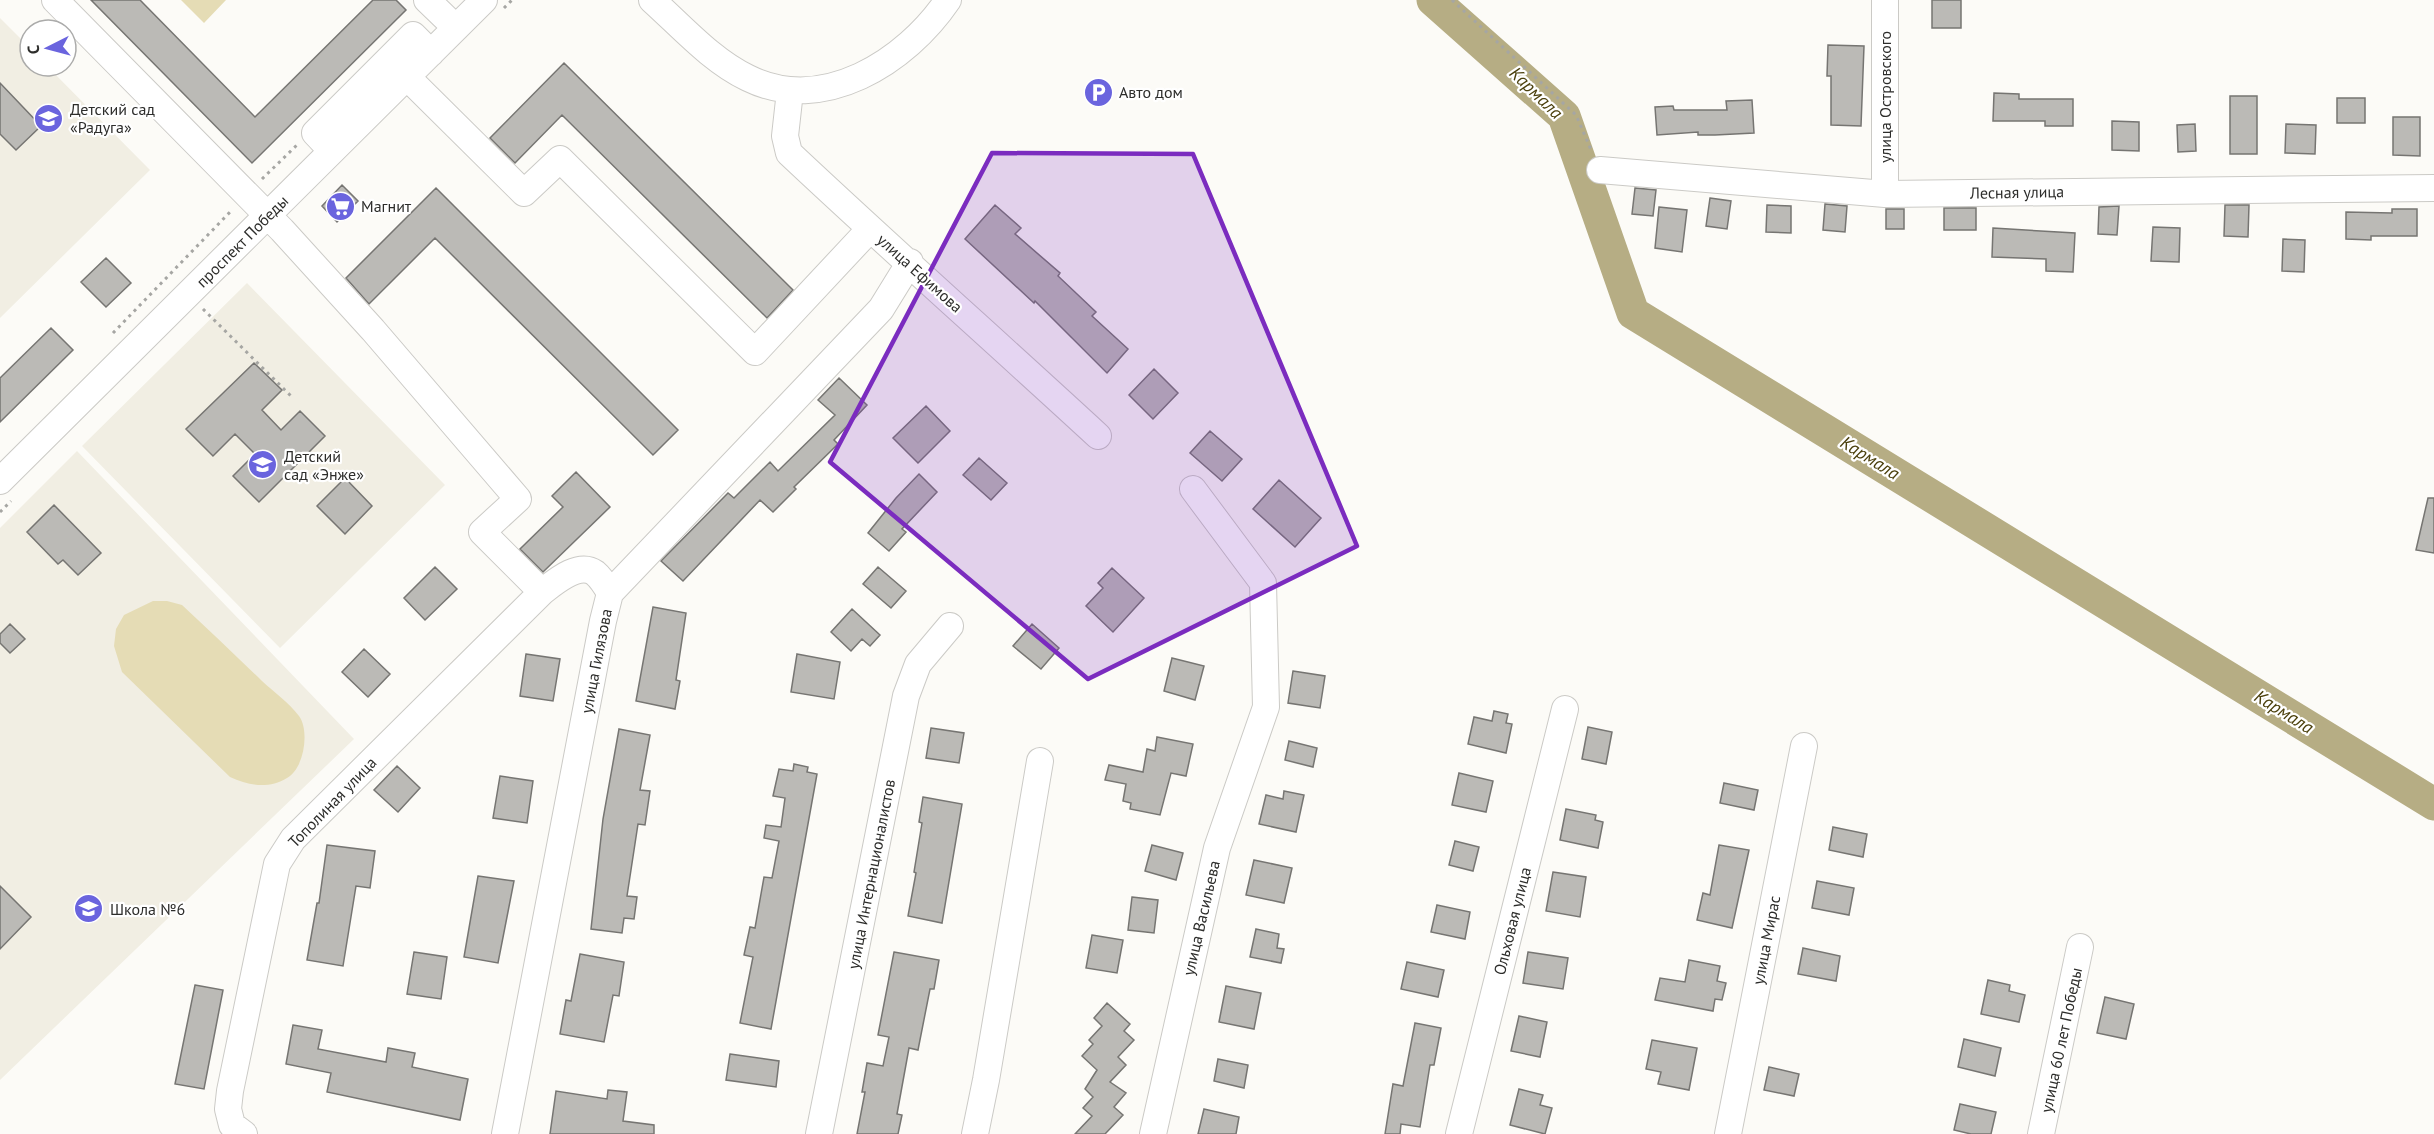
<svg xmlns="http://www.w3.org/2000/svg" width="2434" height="1134" font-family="'PT Sans',sans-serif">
	<rect width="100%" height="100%" fill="#fcfbf7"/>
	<path fill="#f1eee3" d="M0,18L30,48V66H47L150,170L0,318Z
		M247,283L445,485L280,648L82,446Z
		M77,451L354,739L0,1080V528Z"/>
	<path fill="#e5dcb5" d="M181,0H226L204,23Z
		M153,601H167L182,605C209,630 236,656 262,681C274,692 289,703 299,716C310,731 304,769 287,778C269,789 249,786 230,777L122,672L114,646L116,629L124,615Z"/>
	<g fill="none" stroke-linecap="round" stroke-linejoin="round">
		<path stroke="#b6ad84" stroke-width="33" d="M1433,0L1564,116L1633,313L2434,804"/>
	</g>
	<path fill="#bbbab6" stroke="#767572" stroke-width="1.5" d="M91,0H140L255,117L373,0H396L406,10L252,163Z
		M1932,0H1961V28H1932Z
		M1828,45L1864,46L1861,126L1831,125V76H1827Z
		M564,63L793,290L767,318L562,115L515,163L490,138Z
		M0,83L41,126L16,150L0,134Z
		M1994,93L2019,94V99H2073V126H2045V121H1993Z
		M2230,96H2257V154H2230Z
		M2337,98H2365V123H2337Z
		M1752,100L1754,133L1715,135H1698V132L1657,135L1655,107L1673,106L1674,110H1727L1726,101Z
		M2393,117H2420V156L2393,155Z
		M2112,121L2139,122V151L2112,150Z
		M2195,124L2196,151L2178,152L2177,125Z
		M2286,124L2316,125L2315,154L2285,153Z
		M342,185L358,201L337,222L322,206Z
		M436,188L678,430L653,455L435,238L369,304L346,278Z
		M1635,188L1656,190L1653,216L1632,214Z
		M1710,198L1731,201L1727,229L1706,226Z
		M1825,204L1847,206L1845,232L1823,230Z
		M995,205L1021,228L1015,234L1060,273L1058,276L1096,312L1092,316L1128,349L1107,373L1035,301L1034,303L965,239Z
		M1767,205L1791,206V233L1766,232Z
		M2225,205H2249L2248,237L2224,236Z
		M2119,206L2117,235L2098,234L2099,207Z
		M1659,207L1687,210L1682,252L1655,248Z
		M1944,208H1976V230H1944Z
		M1886,209H1904V229H1886Z
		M2392,209H2417V236H2371V240L2346,239V212L2392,213Z
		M2153,227L2180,228L2179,262L2151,261Z
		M1993,228L2075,233L2073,272L2046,271V259L1992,257Z
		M2283,239L2305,240L2304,272L2282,271Z
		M106,258L131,283L106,307L81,282Z
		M51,328L73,350L0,422V378Z
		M254,363L282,390L262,410L281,430L300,411L325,436L259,502L233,476L255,454L235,434L213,456L186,429Z
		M1154,369L1178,393L1153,419L1129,395Z
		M839,378L867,405L834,440L838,444L794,487L796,489L773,512L760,500L683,581L661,561L728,493L734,498L770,462L778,471L835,415L818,400Z
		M926,406L950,431L918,463L893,438Z
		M1210,431L1242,459L1222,481L1190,453Z
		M979,458L1007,483L991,500L963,475Z
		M576,472L610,507L543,572L520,549L563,507L552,496Z
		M919,474L937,492L902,529L906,532L889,551L868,533L896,498Z
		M345,478L372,506L345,534L317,506Z
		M1279,480L1321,518L1295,547L1253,509Z
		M2428,498H2434V553L2416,550Z
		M54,505L101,553L78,575L63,560L58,564L27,532Z
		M435,567L457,589L425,620L404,598Z
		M878,567L906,591L891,608L863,584Z
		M1112,568L1144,598L1113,632L1086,606L1103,588L1098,583Z
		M653,607L686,613L676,680L680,681L675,709L636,701Z
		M852,609L880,635L870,646L862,639L851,651L831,632Z
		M10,624L25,639L10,653L0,643V634Z
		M1032,624L1059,648L1041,669L1013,646Z
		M364,649L390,674L368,697L342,672Z
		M526,654L560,659L553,701L520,696Z
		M797,654L840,662L834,699L791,692Z
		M1172,658L1204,666L1195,700L1164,691Z
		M1293,671L1325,676L1320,708L1288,703Z
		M1494,711L1508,714L1506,723L1512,724L1506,753L1468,744L1474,717L1492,721Z
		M1588,727L1612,732L1606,764L1582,759Z
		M931,728L964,733L959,763L926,758Z
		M619,729L650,735L640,790L650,791L645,825L638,824L627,896L637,897L634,919L624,918L622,933L591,929L603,819Z
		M1157,737L1193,744L1186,776L1171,773L1160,815L1130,809L1131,803L1123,801L1126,784L1105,780L1109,765L1143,772L1147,749L1155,751Z
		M1289,741L1317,748L1313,767L1285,760Z
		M794,764L808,767L807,772L817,774L771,1029L740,1023L753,957L744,955L750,927L755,928L764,877L772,878L779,841L764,838L766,825L781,827L785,798L773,796L779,769L793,771Z
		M397,766L420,788L398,812L374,790Z
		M1459,773L1493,781L1486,812L1452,805Z
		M500,776L533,781L527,823L493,818Z
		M1724,783L1758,790L1754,810L1720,803Z
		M1284,791L1304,795L1296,832L1259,824L1266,795L1283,799Z
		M923,797L962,804L942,923L908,916L916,873L914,872L922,823L919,822Z
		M1566,809L1596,815L1595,820L1603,822L1598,848L1560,840Z
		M1833,827L1867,834L1863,857L1829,850Z
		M1455,841L1479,847L1473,871L1449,865Z
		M327,845L375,851L370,888L356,886L343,966L307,960L317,903H319Z
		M1152,845L1183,853L1176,880L1145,871Z
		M1719,845L1749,850L1732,928L1697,920L1703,893L1710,895Z
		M1254,860L1292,868L1284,903L1246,895Z
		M1553,872L1586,877L1580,917L1546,911Z
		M478,876L514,881L498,963L464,957Z
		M1817,881L1854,888L1849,915L1812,908Z
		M0,886L31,917L0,949Z
		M1132,897L1158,900L1154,933L1128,930Z
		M1437,905L1470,912L1465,939L1431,932Z
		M1256,929L1279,934L1277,948L1284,949L1281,963L1250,957Z
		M1092,935L1123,940L1117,973L1086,968Z
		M1803,948L1840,956L1836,981L1798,974Z
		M414,952L447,957L441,999L407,994Z
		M894,952L939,960L934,989H930L918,1050L909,1048L897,1114L902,1115L898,1134H857L865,1092H862L867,1063L883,1066L889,1037L878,1035Z
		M1528,952L1568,958L1563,989L1523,983Z
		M580,954L624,962L619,996L613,995L604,1042L560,1034L566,1000L571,1001Z
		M1689,960L1720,966L1717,981L1726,983L1722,1000L1715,999L1713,1011L1655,1000L1660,978L1685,982Z
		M1407,962L1444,970L1438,997L1401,989Z
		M1988,980L2010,985L2009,991L2025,995L2019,1022L1981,1014Z
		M195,985L223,990L204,1089L175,1084Z
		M1226,986L1261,993L1254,1029L1219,1022Z
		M2105,997L2134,1004L2126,1039L2097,1033Z
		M1107,1003L1130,1024L1124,1031L1134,1040L1118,1057L1126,1065L1110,1082L1126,1093L1114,1107L1123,1115L1105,1134H1075L1092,1116L1083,1108L1093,1097L1085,1089L1097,1070L1082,1056L1093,1044L1089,1040L1102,1026L1094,1018Z
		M1519,1016L1547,1022L1540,1057L1511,1051Z
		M1415,1023L1441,1028L1434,1065H1430L1420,1127L1401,1124L1400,1134H1385L1393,1084L1403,1086Z
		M293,1025L322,1030L318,1049L386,1062L388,1048L415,1053L412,1067L468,1079L460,1120L327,1092L331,1073L286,1064Z
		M1964,1039L2001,1048L1995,1076L1958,1067Z
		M1652,1040L1697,1048L1689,1090L1658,1084L1661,1072L1646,1069Z
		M730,1054L779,1061L776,1087L726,1080Z
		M1218,1059L1248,1065L1244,1088L1214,1081Z
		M1769,1067L1799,1074L1794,1096L1764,1090Z
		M1519,1089L1543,1095L1540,1105L1552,1108L1545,1134L1510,1125Z
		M608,1090L627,1092L623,1121L654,1125V1134H550L556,1091L607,1099Z
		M1960,1104L1996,1112L1991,1134H1971L1954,1130Z
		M1204,1109L1239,1117L1236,1134H1198Z"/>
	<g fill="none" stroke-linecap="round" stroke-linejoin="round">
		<defs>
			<path id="minor" d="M55,0L282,230L373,330L518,499L482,532L542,592
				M427,0L456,28
				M652,0C682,27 712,61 748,78C823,115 906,62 948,0
				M1885,0V194
				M407,77L524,193L560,159L755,352L870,229
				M790,91L785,136L789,153C891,249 995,341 1098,436
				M332,151L315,133L413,35L431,53
				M1600,170L1885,194L2434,188
				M0,481L484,0
				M244,1134L232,1125L228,1109L230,1091L277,864L293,839L542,592C554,583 578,561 595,573C601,578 606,586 610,593
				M505,1134L603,621L610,593L881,309L910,262
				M819,1134L906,696L918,664L950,626
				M975,1134L986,1080L1040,761
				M1153,1134L1217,848L1266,707L1263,583L1193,489
				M1459,1134L1565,709
				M1728,1134L1804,746
				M2041,1134L2080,947"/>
		</defs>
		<use href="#minor" stroke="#cbcac6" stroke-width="28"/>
		<path stroke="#a6a6a3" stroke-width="3" stroke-dasharray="3 4.5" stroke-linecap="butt" d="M1452,0L1576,115L1592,152
			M504,8L512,0
			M262,179L298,144
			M203,309L293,398
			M113,333L232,210
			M0,512L11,501"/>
		<use href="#minor" stroke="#fff" stroke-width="26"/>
	</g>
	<path fill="#7b2cbf" fill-opacity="0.2" stroke="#7b2cbf" stroke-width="4.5" stroke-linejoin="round" d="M992,153L1193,154L1357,546L1088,679L830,462Z"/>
	<defs>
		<symbol id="parking-disc" viewBox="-11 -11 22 22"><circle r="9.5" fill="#6a64de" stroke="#fff"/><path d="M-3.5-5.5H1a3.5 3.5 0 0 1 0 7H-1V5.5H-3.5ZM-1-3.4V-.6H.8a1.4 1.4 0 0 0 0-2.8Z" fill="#fff"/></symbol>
		<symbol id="school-disc" viewBox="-11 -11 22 22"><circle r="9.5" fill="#6a64de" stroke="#fff"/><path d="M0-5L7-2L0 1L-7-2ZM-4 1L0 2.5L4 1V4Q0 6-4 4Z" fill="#fff"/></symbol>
		<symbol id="supermarket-disc" viewBox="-11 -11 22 22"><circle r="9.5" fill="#6a64de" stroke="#fff"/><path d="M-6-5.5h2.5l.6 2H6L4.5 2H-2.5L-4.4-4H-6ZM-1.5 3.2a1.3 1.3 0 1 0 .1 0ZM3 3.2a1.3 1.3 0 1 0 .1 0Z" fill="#fff"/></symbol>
	</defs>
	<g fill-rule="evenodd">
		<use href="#parking-disc" x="1082" y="76" width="33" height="33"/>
		<use href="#school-disc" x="32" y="102" width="33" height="33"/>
		<use href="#supermarket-disc" x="324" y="190" width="33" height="33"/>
		<use href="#school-disc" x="246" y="448" width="33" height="33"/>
		<use href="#school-disc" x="72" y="892" width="33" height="33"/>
	</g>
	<g text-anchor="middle" stroke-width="4.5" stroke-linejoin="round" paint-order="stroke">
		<g font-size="16" fill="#2d2d2b" stroke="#fff" text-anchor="start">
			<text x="1119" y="98">Авто дом</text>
			<text x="70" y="115">Детский сад<tspan x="70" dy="18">«Радуга»</tspan></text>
			<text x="361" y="212">Магнит</text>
			<text x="284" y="462">Детский<tspan x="284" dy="18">сад «Энже»</tspan></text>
			<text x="110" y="915">Школа №6</text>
		</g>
		<g font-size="16" fill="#2d2d2b" stroke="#fff">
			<text transform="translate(1885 97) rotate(-90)" y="6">улица Островского</text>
			<text transform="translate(2017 192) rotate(-1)" y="6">Лесная улица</text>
			<text transform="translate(242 241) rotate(-45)" y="6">проспект Победы</text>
			<text transform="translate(920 273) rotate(42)" y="6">улица Ефимова</text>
			<text transform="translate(596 661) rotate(-79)" y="6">улица Гилязова</text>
			<text transform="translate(332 802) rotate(-46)" y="6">Тополиная улица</text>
			<text transform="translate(871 874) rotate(-79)" y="6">улица Интернационалистов</text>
			<text transform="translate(1201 918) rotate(-77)" y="6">улица Васильева</text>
			<text transform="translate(1512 921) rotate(-76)" y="6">Ольховая улица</text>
			<text transform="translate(1766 940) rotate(-79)" y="6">улица Мирас</text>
			<text transform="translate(2061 1040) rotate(-78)" y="6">улица 60 лет Победы</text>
		</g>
		<g font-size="18" font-style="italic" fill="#4b400d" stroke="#fff">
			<text transform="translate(1536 93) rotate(44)" y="6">Кармала</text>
			<text transform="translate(1870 458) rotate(32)" y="6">Кармала</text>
			<text transform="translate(2284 712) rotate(32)" y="6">Кармала</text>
		</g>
	</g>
	<g transform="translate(48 48) rotate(264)"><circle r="28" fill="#ffffff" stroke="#ababaa" stroke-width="1.5"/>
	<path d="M0-4.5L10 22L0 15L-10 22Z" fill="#6a64de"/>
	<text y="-9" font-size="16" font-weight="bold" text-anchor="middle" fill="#2d2d2b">С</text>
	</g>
</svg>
